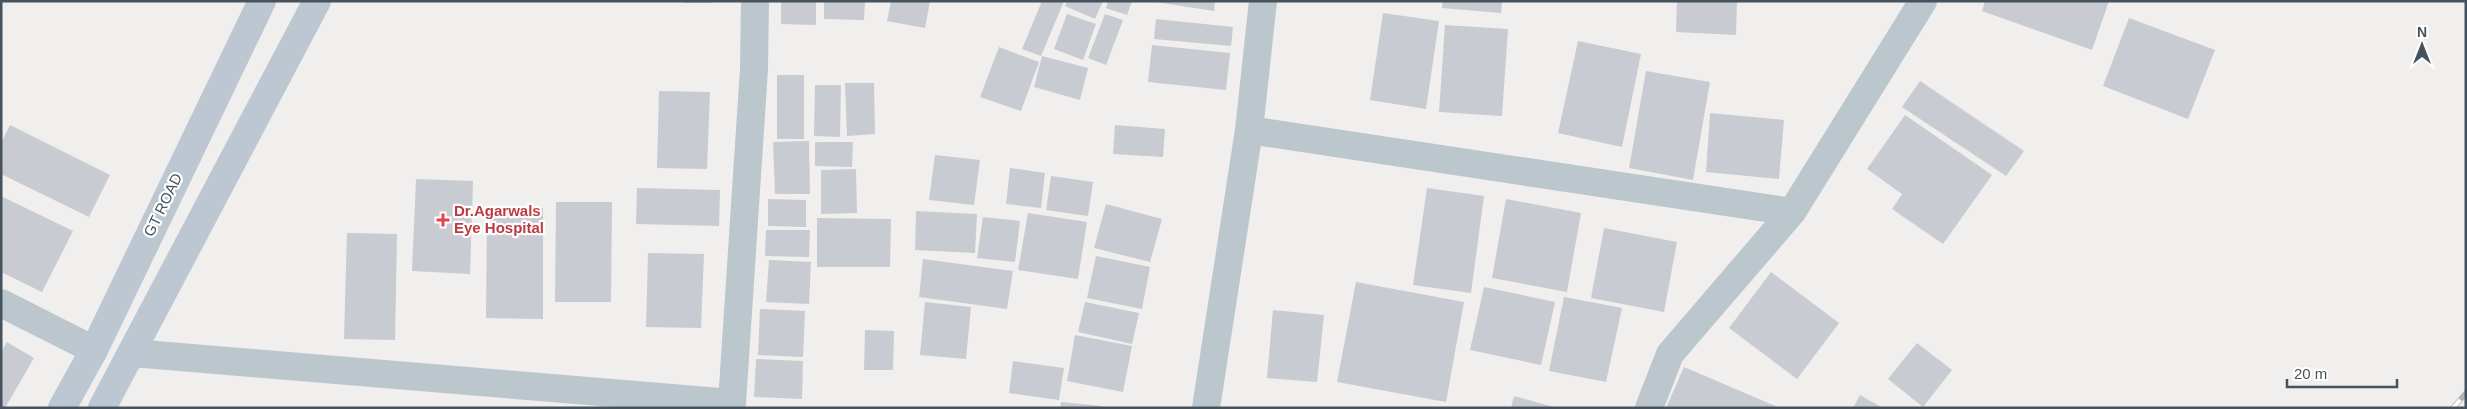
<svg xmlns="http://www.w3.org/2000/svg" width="2467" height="409" font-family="Arial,sans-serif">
	<rect width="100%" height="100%" fill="#f1eeee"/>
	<path fill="#c8cbd1" d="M684,1H712V3H684Z
		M781,1H816V25L781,24Z
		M824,1H865L864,20L824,19Z
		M891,1H930L925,28L887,21Z
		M1042,1H1064L1041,56L1022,49Z
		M1067,1H1103L1095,19L1065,6Z
		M1108,1H1132L1127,15L1106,8Z
		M1149,1H1215L1214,11Z
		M1443,1H1502L1501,13L1442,8Z
		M1677,1H1737L1736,35L1676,32Z
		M1985,1H2109L2092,50L1982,11Z
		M1383,13L1439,21L1426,109L1370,100Z
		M1067,14L1096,24L1083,60L1054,49Z
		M1105,14L1123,20L1106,65L1088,58Z
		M2129,18L2215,50L2188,119L2103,86Z
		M1156,19L1233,27L1231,46L1154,39Z
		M1445,25L1508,29L1502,116L1439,112Z
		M1578,41L1641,54L1622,147L1558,133Z
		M1152,45L1230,53L1226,90L1148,82Z
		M999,47L1039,62L1021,111L980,97Z
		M1042,56L1088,68L1080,100L1034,87Z
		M1646,71L1710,82L1693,180L1629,168Z
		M777,75H804V139H777Z
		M1920,81L2024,151L2006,176L1902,107Z
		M845,83H874L875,134L847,136Z
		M815,85H841L840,137L814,136Z
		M659,91L710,92L707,169L657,168Z
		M1710,113L1784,120L1779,179L1706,172Z
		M1905,115L1992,175L1943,244L1892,209L1902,194L1867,169Z
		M10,125L110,175L89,217L1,174V143Z
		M1115,125L1165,129L1163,157L1113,154Z
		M809,141L810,194H775L773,142Z
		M815,142H853L852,167L815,166Z
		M935,155L980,160L974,205L929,200Z
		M1010,168L1045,173L1041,208L1006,204Z
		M856,169L857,213L821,214V170Z
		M1051,176L1093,182L1088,216L1046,210Z
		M416,179L473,181L470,274L412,271Z
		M637,188L720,190L719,226L636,224Z
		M1427,188L1484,196L1471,293L1413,285Z
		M1,196L73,231L42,292L1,272Z
		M768,199L806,200V227L768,226Z
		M1506,199L1581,213L1567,292L1492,278Z
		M556,202H612L611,302H555Z
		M1106,204L1162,219L1150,262L1094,248Z
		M487,208H543V319L486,318Z
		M916,211L977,214L975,253L915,250Z
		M1028,213L1087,222L1078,279L1018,270Z
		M983,217L1020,221L1015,262L977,258Z
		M817,218L891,219L890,267H817Z
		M1604,228L1677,242L1664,312L1591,298Z
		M766,230H810L809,257L765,256Z
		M347,233L397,234L395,340L344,339Z
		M648,253L704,254L701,328L646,327Z
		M1096,256L1150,267L1142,309L1087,298Z
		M923,259L1013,271L1007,309L919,297Z
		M769,260L811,262L809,304L766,302Z
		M1771,272L1839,323L1797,379L1729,328Z
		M1356,282L1464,302L1446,402L1337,382Z
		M1484,287L1555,302L1541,365L1470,350Z
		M1564,297L1622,308L1606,382L1549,371Z
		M925,302L971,307L966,359L920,355Z
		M1085,302L1139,313L1132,344L1078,332Z
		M760,309L805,311L803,357L758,355Z
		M1273,310L1324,315L1317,382L1267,378Z
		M865,330L894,331L893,370H864Z
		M1075,335L1132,346L1123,392L1067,381Z
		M7,342L34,358L5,408H1V352Z
		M1917,343L1952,370L1923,407L1888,379Z
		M756,359L803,361L802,399L754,397Z
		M1013,361L1064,368L1059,400L1009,393Z
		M1684,367L1780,408H1666Z
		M1860,395L1883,408H1853Z
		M1514,396L1554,407V408H1511Z
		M1061,402L1102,406V408H1060Z"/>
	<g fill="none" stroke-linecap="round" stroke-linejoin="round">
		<path stroke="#bcc6cd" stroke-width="28" d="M1249,130L1792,212
			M1,303L94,350
			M132,353L732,403L754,69L755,1
			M1206,408L1249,130L1263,1
			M1649,408L1670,354L1792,212L1923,1"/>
		<path stroke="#bcc7d2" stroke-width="28" d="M62,408L94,350L262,1
			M102,408L317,1"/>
		<defs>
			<path id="rail" d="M2453,408L2466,393"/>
		</defs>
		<use href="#rail" stroke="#b0b4b9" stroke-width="5.5"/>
		<use href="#rail" stroke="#fff" stroke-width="4" stroke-dasharray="11" stroke-linecap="butt"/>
	</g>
	<path fill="#e0444e" stroke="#fff" stroke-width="2" d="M440.5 212.5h5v5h5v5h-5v5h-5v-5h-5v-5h5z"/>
	<g text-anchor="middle" stroke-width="4.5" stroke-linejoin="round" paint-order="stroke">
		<g font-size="15" fill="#46525c" stroke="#fff">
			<text transform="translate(163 205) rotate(-64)" y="5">GT ROAD</text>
		</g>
		<g font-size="15" font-weight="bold" fill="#be3a42" stroke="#fff" text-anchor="start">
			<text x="454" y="216">Dr.Agarwals<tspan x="454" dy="17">Eye Hospital</tspan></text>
		</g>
	</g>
	<rect width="2467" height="409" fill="none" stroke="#46525c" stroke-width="5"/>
	<g transform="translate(2422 45)" stroke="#ffffff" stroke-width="4" paint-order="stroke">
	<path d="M0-4L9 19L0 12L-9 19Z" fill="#46525c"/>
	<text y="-8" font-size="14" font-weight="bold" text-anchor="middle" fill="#46525c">N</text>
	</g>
	<path d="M2287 379v8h110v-8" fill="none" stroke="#46525c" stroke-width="2.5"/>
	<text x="2294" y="379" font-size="15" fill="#46525c" stroke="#ffffff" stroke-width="4" paint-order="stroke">20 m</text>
</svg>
